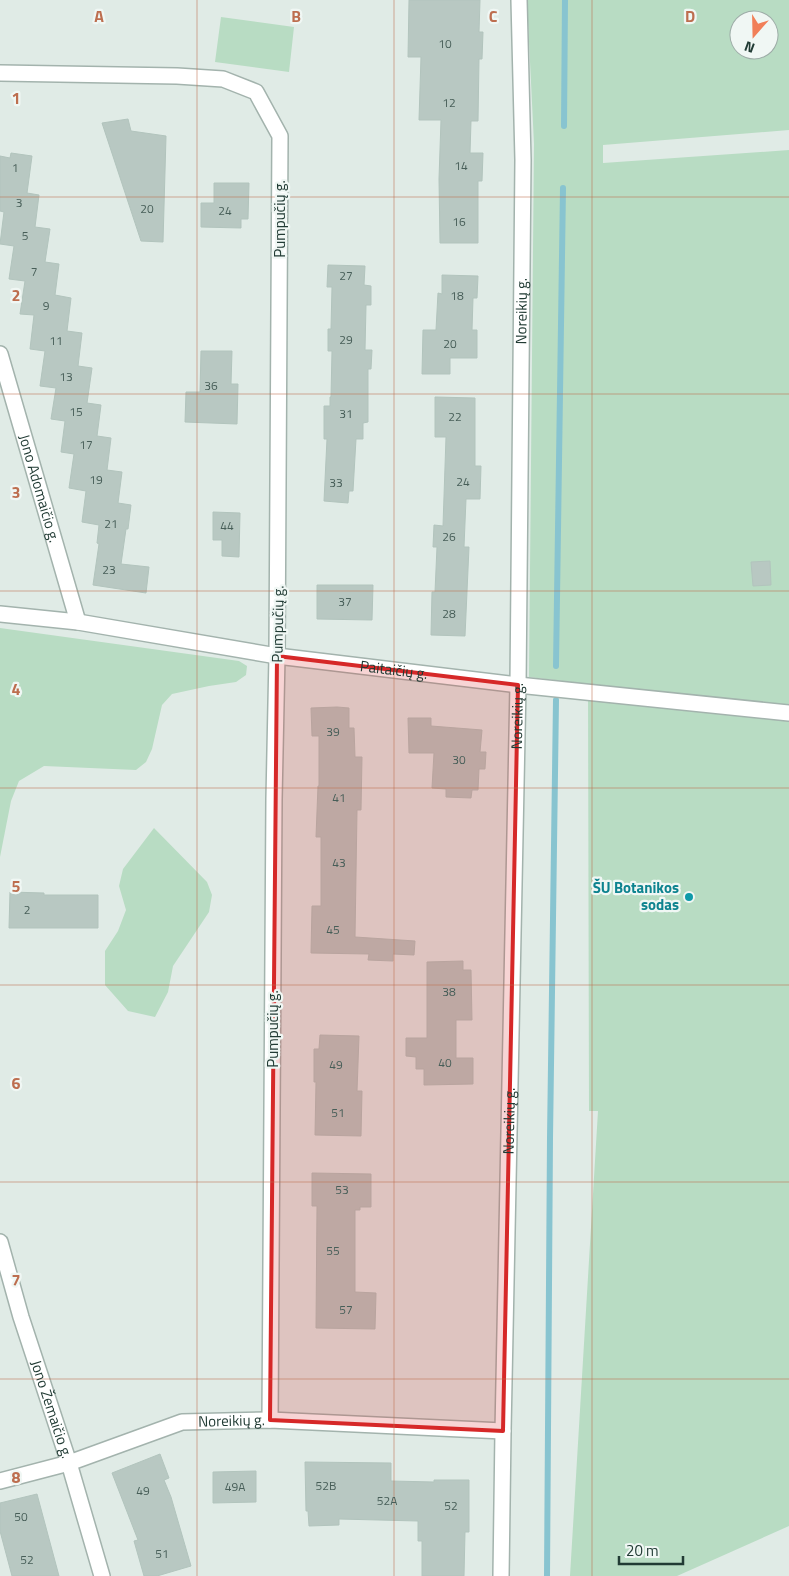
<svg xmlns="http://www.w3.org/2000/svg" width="789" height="1576" font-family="'Titillium Web',sans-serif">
	<rect width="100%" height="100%" fill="#e0ebe6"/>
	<path fill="#b8dcc3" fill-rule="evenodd" d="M527,0H789V130L603,145V163L789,150V1526L677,1576H570L598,1111H589L588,684L529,677L534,144ZM739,20H769V50H739Z
		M221,17L294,27L289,72L215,62Z
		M0,628L239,661L247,666L246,675L236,682L209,686L172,694L162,705L152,749L146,762L136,770L44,766L19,781L11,801L0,857Z
		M154,828L207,882L212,895L209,912L173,966L168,992L155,1017L128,1011L105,985V951L118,931L126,910L119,886L123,869Z"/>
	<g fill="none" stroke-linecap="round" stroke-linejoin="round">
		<path stroke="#88c4d0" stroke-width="6" d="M564,126L565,0
			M556,666L563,188
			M547,1576L550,1138L556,700"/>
	</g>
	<path fill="#b8c8c2" stroke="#b2c4bd" d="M409,0H480L479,32H483L482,59H479L478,121H471L470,153H483L482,181H478V243H440L439,179L441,120H419L421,57H408Z
		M128,119L131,131L166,136L163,242L141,241L102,123Z
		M11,153L32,156L27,193L39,195L35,227L50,229L45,262L59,264L55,295L71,298L67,331L82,333L78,366L92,368L87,403L101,405L97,436L111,438L107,470L122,472L118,503L131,505L128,529H126L121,564L149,567L146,593L93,585L99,544L97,543L99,525L82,522L86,491L69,488L74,454L61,452L65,421L51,419L56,388L40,386L45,351L30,349L34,315L20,314L25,281L9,279L14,246L0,244L4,212L0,211V156L10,158Z
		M214,183H249L248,219H241V228L201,227V203H214Z
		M328,265L365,266L364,285L371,286V305H366L365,350H372L371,369H368V422L363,423V439H356L353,491H349L348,503L324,501L327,439H324V406H330V397H331L332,351H328V329H331L332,287H327Z
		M442,275L478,276L477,298H473L472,330H477V358H450V374H422L423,330H436L438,293L442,294Z
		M201,351H232L231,384H238L237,424L185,422L186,392H200Z
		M435,397L475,398V466H481L480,499H466L464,547H469L465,636L431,635L432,592H435L437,547H433L434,525L443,526L446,437H435Z
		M213,512L240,513L239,557L222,556V540H213Z
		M770,561L771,585L753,586L751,562Z
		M317,585H373L372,620L317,619Z
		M337,707L349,708V728H354L355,757H362L361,810H357L355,937L415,941L414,955L393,954V961L368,960L369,954L311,953L312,906H321V837H316L318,786H319V736H312L311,708Z
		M408,718H431V726L482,730L480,752H486L485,769H479L478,790H472L471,798L446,797V789L432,788L434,753H409Z
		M10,892L44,893V895H98V928H9Z
		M463,961V970H471L472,1020H456V1058H473V1084L424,1085V1069H416V1057L406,1056V1038H427V962Z
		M320,1035L359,1036L357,1091H362L361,1136L315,1135L316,1082H314V1049H319Z
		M312,1173L371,1174V1207H360V1210H355V1292L376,1293L375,1329L316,1328L317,1206H312Z
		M160,1454L169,1478L164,1480L171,1497L191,1566L157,1576H144L134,1541L138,1540L112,1473Z
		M305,1462L391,1463V1481L434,1482V1480H469V1532H465L464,1576H422V1541H418V1521L339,1519V1525L309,1526L308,1511H306Z
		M256,1471V1502L213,1503V1472Z
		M37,1494L59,1576H12L0,1531V1503Z"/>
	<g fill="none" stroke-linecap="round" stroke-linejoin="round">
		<defs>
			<g id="minor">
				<path d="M0,73L177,76L223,79L256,92L280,136L277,656L274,799L270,1420"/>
				<path id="s1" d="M0,354L78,622"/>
				<path id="s2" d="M0,614L78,622L277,656L518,685L789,713"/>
				<path id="s3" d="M0,1242L21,1317L69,1463L102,1576"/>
				<path id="s4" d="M0,1481L69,1463L182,1422L270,1420L503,1431"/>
				<path id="s5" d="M501,1576L503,1431L518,685L523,160L519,0"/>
			</g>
		</defs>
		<use href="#minor" stroke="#a3b3ad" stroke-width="18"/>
		<use href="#minor" stroke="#fff" stroke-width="15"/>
	</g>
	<path fill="#d62828" fill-opacity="0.2" stroke="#d62828" stroke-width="4" stroke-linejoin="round" d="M277,656L518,685L503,1431L270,1420Z"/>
	<path fill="none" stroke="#bd6e4f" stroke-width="1" stroke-opacity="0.55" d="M197,0V1576M394,0V1576M592,0V1576M0,197H789M0,394H789M0,591H789M0,788H789M0,985H789M0,1182H789M0,1379H789"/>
	<circle fill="#0f9aa8" stroke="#f0f7f4" stroke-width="2" cx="689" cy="897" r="5"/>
	<g text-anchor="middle" stroke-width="4.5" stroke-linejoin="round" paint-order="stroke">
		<g font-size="12" fill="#475e58">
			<text x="445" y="48">10</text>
			<text x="449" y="107">12</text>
			<text x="461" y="170">14</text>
			<text x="15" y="172">1</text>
			<text x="19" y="207">3</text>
			<text x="147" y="213">20</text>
			<text x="225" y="215">24</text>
			<text x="459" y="226">16</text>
			<text x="25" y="240">5</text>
			<text x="34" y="276">7</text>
			<text x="346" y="280">27</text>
			<text x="457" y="300">18</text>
			<text x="46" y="310">9</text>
			<text x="346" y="344">29</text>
			<text x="56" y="345">11</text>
			<text x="450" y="348">20</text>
			<text x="66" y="381">13</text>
			<text x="211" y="390">36</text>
			<text x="76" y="416">15</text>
			<text x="346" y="418">31</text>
			<text x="455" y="421">22</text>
			<text x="86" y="449">17</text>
			<text x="96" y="484">19</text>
			<text x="463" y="486">24</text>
			<text x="336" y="487">33</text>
			<text x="111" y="528">21</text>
			<text x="227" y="530">44</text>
			<text x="449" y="541">26</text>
			<text x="109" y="574">23</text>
			<text x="345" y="606">37</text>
			<text x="449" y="618">28</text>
			<text x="333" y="736">39</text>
			<text x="459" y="764">30</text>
			<text x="339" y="802">41</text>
			<text x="339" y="867">43</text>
			<text x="27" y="914">2</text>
			<text x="333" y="934">45</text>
			<text x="449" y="996">38</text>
			<text x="445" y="1067">40</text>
			<text x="336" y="1069">49</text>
			<text x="338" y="1117">51</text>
			<text x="342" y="1194">53</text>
			<text x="333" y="1255">55</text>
			<text x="346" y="1314">57</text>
			<text x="326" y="1490">52B</text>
			<text x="235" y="1491">49A</text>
			<text x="143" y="1495">49</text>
			<text x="387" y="1505">52A</text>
			<text x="451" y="1510">52</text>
			<text x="21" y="1521">50</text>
			<text x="162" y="1558">51</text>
			<text x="27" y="1564">52</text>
		</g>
		<g font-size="15" fill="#213b34" stroke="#f0f7f4">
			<text transform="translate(280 219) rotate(-90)" y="5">Pumpučių g.</text>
			<text dy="5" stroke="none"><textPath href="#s5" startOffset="1265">Noreikių g.</textPath></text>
			<text dy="5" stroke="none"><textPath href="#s1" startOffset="140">Jono Adomaičio g.</textPath></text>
			<text transform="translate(278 624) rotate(-89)" y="5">Pumpučių g.</text>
			<text dy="5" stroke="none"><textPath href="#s2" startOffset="398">Paitaičių g.</textPath></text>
			<text dy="5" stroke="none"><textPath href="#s5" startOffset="860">Noreikių g.</textPath></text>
			<text transform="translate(273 1029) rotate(-90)" y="5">Pumpučių g.</text>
			<text dy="5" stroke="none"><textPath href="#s5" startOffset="455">Noreikių g.</textPath></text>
			<text dy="5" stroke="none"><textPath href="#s3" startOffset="175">Jono Žemaičio g.</textPath></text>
			<text dy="5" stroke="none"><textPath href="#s4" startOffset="241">Noreikių g.</textPath></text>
		</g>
		<g font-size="15" font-weight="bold" fill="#0d838f" stroke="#f0f7f4" text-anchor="end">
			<text x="679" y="893">ŠU Botanikos<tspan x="679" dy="17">sodas</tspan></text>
		</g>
	</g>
	<g font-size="16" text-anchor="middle" font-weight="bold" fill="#bd6e4f" stroke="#f0f7f4" stroke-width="4.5" stroke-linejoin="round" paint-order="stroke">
		<text x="99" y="22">A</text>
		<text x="296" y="22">B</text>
		<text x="493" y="22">C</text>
		<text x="690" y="22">D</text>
		<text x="16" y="104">1</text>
		<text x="16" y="301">2</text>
		<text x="16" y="498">3</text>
		<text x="16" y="695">4</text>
		<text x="16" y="892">5</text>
		<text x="16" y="1089">6</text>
		<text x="16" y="1286">7</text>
		<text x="16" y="1483">8</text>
	</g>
	<g transform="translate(754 35) rotate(200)"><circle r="24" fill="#f0f7f4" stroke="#9daca7"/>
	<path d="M0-4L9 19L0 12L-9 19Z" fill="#f17f58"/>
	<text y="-8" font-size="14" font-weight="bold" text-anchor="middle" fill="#213b34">N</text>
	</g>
	<path d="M619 1556v8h64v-8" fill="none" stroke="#213b34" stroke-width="2.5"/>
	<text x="626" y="1556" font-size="15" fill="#213b34" stroke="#f0f7f4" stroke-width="4" paint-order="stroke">20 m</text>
</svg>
